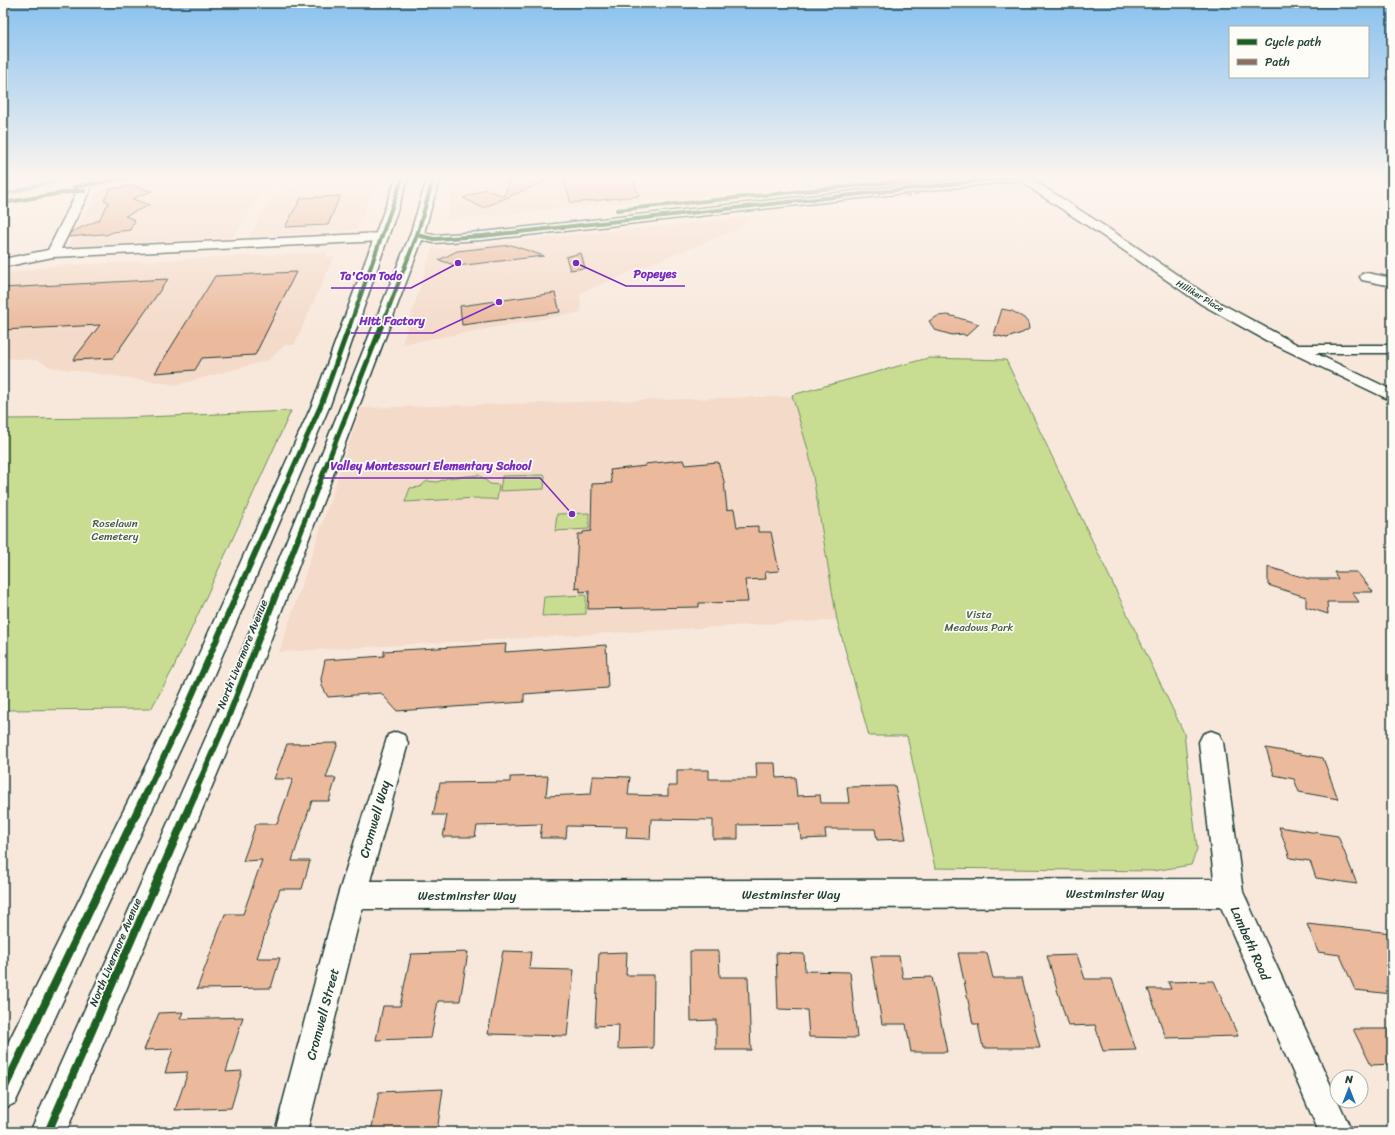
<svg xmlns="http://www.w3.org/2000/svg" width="1395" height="1135" font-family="Sriracha,sans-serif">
	<rect width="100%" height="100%" fill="#f8e8dc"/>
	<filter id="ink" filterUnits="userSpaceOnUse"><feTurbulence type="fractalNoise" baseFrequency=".025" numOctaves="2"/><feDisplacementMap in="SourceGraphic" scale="8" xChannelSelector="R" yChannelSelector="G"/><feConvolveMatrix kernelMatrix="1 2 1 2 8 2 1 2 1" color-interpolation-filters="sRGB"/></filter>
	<g filter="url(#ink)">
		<path fill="#f4dac9" d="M151,176H296L293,180L261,195L233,237L68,247L100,185Z
			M302,176H377L357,230L249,237L272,196L300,179Z
			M455,176H900L447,220Z
			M751,217L740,228L580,293L581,312L402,344L432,249Z
			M327,252L325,257H334L294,345H285L269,360L177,385L51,367L36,360L3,358V274L51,266Z
			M799,396L837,620L279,652L361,408Z"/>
		<path fill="#c8dd92" stroke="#748d63" d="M928,358L1006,360L1184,733L1197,849L1191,865L1153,871L935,868L907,736H869L837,620L809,453L792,395Z
			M291,411L173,669L151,709L3,710V419L121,418Z
			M479,475L490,484L499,485L497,500C490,498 483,500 477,498L405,502L410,488L420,487L427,481L437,482L447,478Z
			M545,475L544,489L500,491L502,476Z
			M589,513V529L555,531L557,514Z
			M586,595V614L542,616L544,597Z"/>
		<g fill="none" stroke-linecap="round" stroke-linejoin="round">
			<path stroke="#6998ab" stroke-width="3.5" d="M3,195L69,176"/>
		</g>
		<path fill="#ebb99c" stroke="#1f3d34" d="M510,176H557L483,208L463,198L485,189L504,196Z
			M563,176H631L640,196L571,203Z
			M131,185L152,191L132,199L150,205L125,216L135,220L130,230L113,232L106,235L102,234L68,237L71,232L99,220L109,202L104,200L110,189L125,187Z
			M340,196L328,225L285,227L301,198Z
			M511,245L544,256L457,266L439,260L457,251Z
			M581,253L585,268L570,270L566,257Z
			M296,272L255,355L202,358L195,370L155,373L215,276Z
			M168,279L113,358L73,360L100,325L3,330V288Z
			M555,293L560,312L462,325L460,306Z
			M1002,309L1012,311L1024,318L1028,323L1029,329L1022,333L1007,338L994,335Z
			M947,315L952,316L979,324L966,336L963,334L952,335L935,330L929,321L938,316Z
			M683,460L685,465L718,462L724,481L727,510L734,509L737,527L758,526V532H771L779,571L765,572L766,579L745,580L748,602L699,603V607L588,609L589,591L580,592V588L575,589L578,534H583V532L591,531L592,484L612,483L610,470L645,466V464Z
			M1268,567L1309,579H1338L1334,572H1357L1373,592H1352L1359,602H1327L1328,614L1306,607V597L1268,585Z
			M506,644L505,652L606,645L608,688L524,694V702L397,711L381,693L328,697L322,686L321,679L325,660L384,656V651Z
			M338,743L326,778H336L329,801H312L292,861H310L302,889H280L257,958H280L271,988L197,989L225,914H243L262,860L243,861L256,824H277L293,779H274L287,744Z
			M1266,748L1323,758L1338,799L1299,792L1294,779L1274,775Z
			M756,763H775L776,778L795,777L797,796L820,795L821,803H849L847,787L895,786L906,839L877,840L875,829H825L826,838L801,839L799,824L738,825V839H713V820L651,819L650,839L626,838L627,827L567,826L566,838H540L542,824L477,826L475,837H443L447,815H433L440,783L510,782V777L548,776L546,796L591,794L593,776L630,777L628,795L668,796V786H677V770H709V779H757Z
			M1279,827L1338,836L1357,884L1316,878L1310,861L1290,858Z
			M1307,924L1392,933V994L1355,990L1340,955L1318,952Z
			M503,951L531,952L529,969L574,970L567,1036L488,1034Z
			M690,951H719L720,977H748L751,1050H716V1020L691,1021Z
			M468,952L460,1001H438L431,1038L376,1040L383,1006H400L411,954Z
			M627,952L626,975H654L653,1048L618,1049L619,1025L595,1026L599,953Z
			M776,953L804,954L805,971L850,972L857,1038L809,1037L807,1010L778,1009Z
			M958,953H987L993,978H1022L1040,1048H983L978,1024H973Z
			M1077,955L1085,979H1112L1136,1050L1103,1051L1095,1025L1068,1026L1047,956Z
			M871,956H899L903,978L932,977L947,1052H911L906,1024H882Z
			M1214,981L1238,1036L1166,1038L1148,989H1171L1168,982Z
			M183,1012L180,1019L243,1017L226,1072L242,1071L231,1108L175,1110L188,1072L165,1073L173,1049L144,1050L159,1013Z
			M1353,1029H1392V1064L1371,1065Z
			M443,1089L437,1132H371L379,1092Z"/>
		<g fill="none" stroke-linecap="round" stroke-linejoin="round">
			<defs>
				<path id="street" d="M1015,176H1027L1129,242L1211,298L1298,345H1392V353H1315L1392,390V401L1269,342L1201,304L1109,240L1039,194Z
					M85,185L89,186L91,188L61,249L382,233L386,234L388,237L386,240L382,241L53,257L3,267V259L48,250L79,188L81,186Z
					M1367,273L1392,278V286L1362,280L1360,277L1362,274Z
					M1211,731L1219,734L1223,742L1243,892L1352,1132H1319L1221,907L362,909L307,1132H275L338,895L388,735L396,732L404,735L408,743L370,881L1214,879L1199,742L1203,734Z"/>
				<path id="secondary" d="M397,176H409L330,405L196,716L15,1103L3,1109V1053L173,711L312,405Z
					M428,176H440L424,233L434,235L482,232L992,176H1030L1028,179L1024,180L482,240L434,243L422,240L242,715L66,1132H30L216,715L410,235Z"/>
			</defs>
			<use href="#street" stroke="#1f3d34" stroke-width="3"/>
			<use href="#secondary" stroke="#1f3d34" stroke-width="3"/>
			<use href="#street" fill="#fdfcf7" fill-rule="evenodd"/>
			<use href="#secondary" fill="#fdfcf7" fill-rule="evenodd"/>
			<path stroke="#8d6e63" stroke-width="3" stroke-dasharray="6 3" stroke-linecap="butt" d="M905,195L909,196L920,192"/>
			<defs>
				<path id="cycleway-far3" d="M74,187L138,176
					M3,203L74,191H84
					M617,210L952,176
					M417,235L434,239L482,236L1024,176
					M349,328L403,176
					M381,328L417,235L434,176"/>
				<path id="cycleway-far2" d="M267,527L321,405L349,327
					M302,527L381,327"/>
				<path id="cycleway-far1" d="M148,790L183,716L267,526
					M196,790L229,715L303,526"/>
				<path id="cycleway" d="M3,1091L148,789
					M48,1132L197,789"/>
			</defs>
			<use href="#cycleway-far3" stroke="#fdfcf7" stroke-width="5.5"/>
			<use href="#cycleway-far2" stroke="#fdfcf7" stroke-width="7"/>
			<use href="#cycleway-far1" stroke="#fdfcf7" stroke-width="9"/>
			<use href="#cycleway" stroke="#fdfcf7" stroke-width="11"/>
			<use href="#cycleway-far3" stroke="#1b5e20" stroke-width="4"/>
			<use href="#cycleway-far2" stroke="#1b5e20" stroke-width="5"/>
			<use href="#cycleway-far1" stroke="#1b5e20" stroke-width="6"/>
			<use href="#cycleway" stroke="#1b5e20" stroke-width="8"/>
		</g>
	</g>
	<linearGradient id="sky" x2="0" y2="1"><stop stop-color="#89c1ef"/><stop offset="0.53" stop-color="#fcf5ef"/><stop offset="1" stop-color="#fcf5ef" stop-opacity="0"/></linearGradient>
	<rect width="1395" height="335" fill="url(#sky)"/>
	<g text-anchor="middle" stroke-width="3.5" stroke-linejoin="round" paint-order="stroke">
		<g font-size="9" fill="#1f3d34" stroke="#fdfcf7">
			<text transform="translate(1200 296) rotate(31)" y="3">Hilliker Place</text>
		</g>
		<g font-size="11" fill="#415d47" stroke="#fdfcf7">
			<text x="115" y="527">Roselawn<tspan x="115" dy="13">Cemetery</tspan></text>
			<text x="979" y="618">Vista<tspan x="979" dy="13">Meadows Park</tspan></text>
		</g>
		<g font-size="11" fill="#1f3d34" stroke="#fdfcf7">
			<text transform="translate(242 654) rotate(-68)" y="4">North Livermore Avenue</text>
			<text transform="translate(115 952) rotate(-67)" y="4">North Livermore Avenue</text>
		</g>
		<g font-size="13" fill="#1f3d34" stroke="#fdfcf7">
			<text transform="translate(374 819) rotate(-74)" y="5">Cromwell Way</text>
			<text x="1115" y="898">Westminster Way</text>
			<text x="791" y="899">Westminster Way</text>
			<text x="467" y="900">Westminster Way</text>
			<text transform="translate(1251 943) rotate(66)" y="5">Lambeth Road</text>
			<text transform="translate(322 1014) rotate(-75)" y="5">Cromwell Street</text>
		</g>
	</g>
	<path fill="none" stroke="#7b2cbf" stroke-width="1.5" d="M576 263L626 286H685M458 263L411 288H331M499 302L433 333H351M572 514L540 478H322"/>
	<g fill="#7b2cbf" stroke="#fdfcf7" stroke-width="1.5">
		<circle cx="576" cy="263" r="4"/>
		<circle cx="458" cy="263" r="4"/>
		<circle cx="499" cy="302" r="4"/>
		<circle cx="572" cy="514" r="4"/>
	</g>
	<g font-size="12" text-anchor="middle" font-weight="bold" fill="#7b2cbf" stroke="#fdfcf7" stroke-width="3.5" stroke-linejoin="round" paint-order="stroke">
		<text x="655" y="278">Popeyes</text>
		<text x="371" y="280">Ta'Con Todo</text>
		<text x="392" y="325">Hitt Factory</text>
		<text x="431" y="470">Valley Montessouri Elementary School</text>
	</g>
	<rect width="1395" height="1135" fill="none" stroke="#fdfcf7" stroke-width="16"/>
	<rect x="8" y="8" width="1379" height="1119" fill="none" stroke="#1f3d34" stroke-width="1.5" filter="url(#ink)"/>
	<rect x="1229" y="26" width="140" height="52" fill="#fdfcf7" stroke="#a4b0a9"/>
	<rect x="1237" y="39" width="20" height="6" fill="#1b5e20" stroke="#a4b0a9"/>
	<text x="1265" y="46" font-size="12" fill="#1f3d34">Cycle path</text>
	<rect x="1237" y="59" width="20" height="6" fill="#8d6e63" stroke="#a4b0a9"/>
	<text x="1265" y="66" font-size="12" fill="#1f3d34">Path</text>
	<g transform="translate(1349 1089)"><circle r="19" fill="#fdfcf7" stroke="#a4b0a9"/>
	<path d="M0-3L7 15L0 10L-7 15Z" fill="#1f6fb2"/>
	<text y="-6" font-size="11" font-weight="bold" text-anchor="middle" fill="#1f3d34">N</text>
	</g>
</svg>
